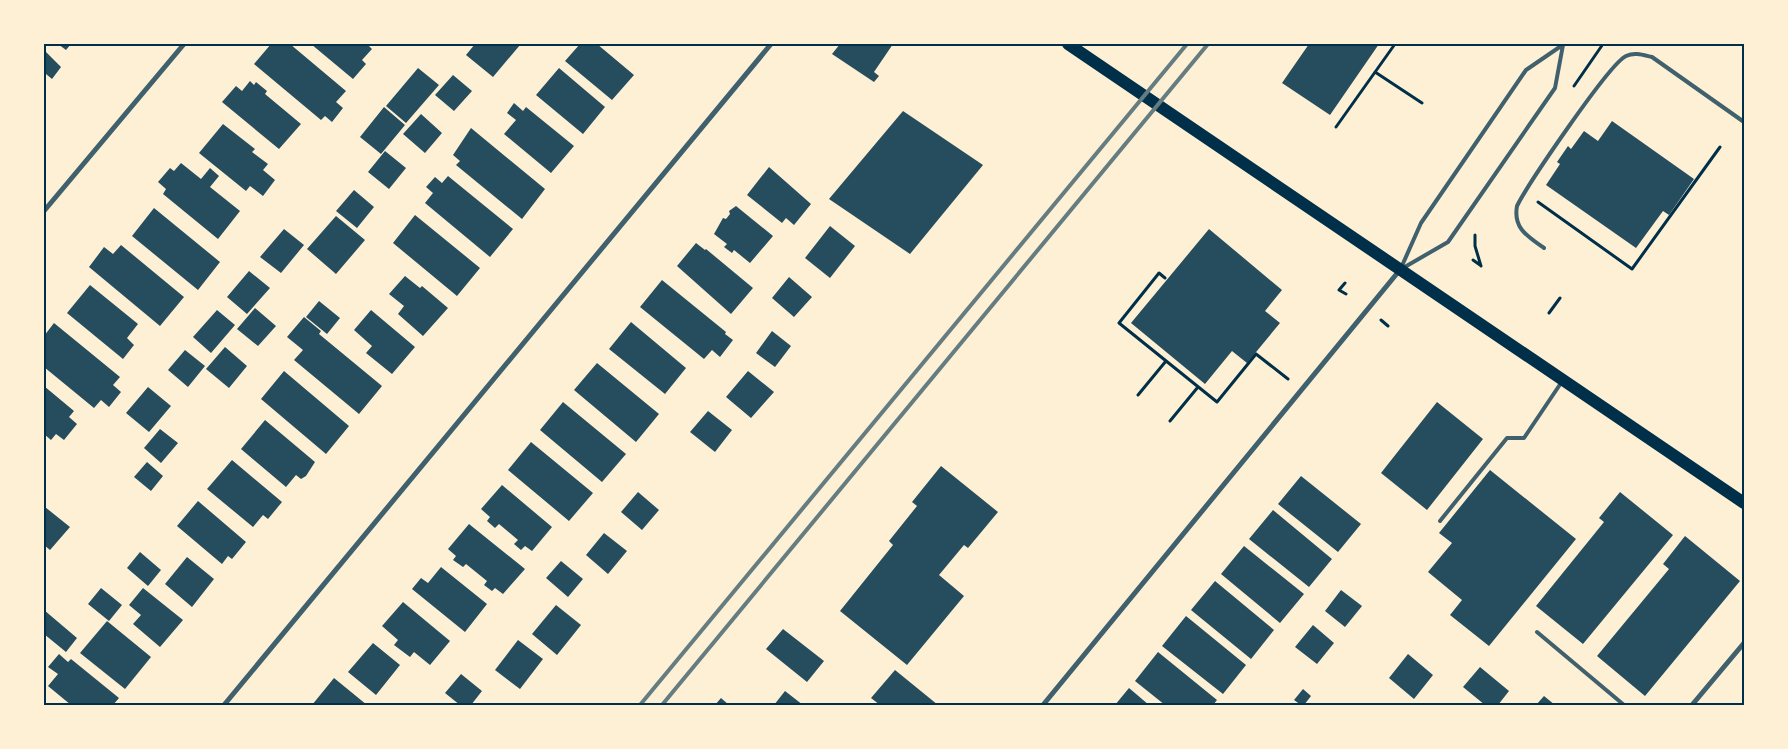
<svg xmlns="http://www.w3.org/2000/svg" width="1788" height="749" font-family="Mulish,sans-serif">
	<rect width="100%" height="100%" fill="#fdf0d5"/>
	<path fill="#264d5e" d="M58,44H71L66,50Z
		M271,44H290L346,91L336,102L343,108L332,122L325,116L321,120L254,64Z
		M311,44H367L372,49L362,60L366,64L353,79Z
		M475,44H518L520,45L493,77L466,55Z
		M580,44H597L634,75L612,100L565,61Z
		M840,44H893L874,72L879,76L874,82L832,54Z
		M1309,44H1379L1330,115L1282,83Z
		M44,50L61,67L52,79L46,74L44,76Z
		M418,68L439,85L406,123L386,106Z
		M559,68L605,107L583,134L536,95Z
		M453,75L472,91L454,111L435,95Z
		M250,81L254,85L256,82L267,91L265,94L301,124L279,149L222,102L236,86L242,91Z
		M514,103L523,111L526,107L574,146L551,173L504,134L516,120L507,113Z
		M384,107L405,125L381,154L360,137Z
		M903,111L983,165L910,254L829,199Z
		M421,114L442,133L425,153L403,134Z
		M1612,121L1694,179L1669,215L1663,211L1636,248L1546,185L1560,164L1557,162L1568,146L1571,149L1584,131L1598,141Z
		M223,124L255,149L252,152L268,164L263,170L275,180L263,196L250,186L246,191L199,153Z
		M471,128L545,189L522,219L456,165L460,161L453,155Z
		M385,151L406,168L389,189L368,172Z
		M181,163L201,179L210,168L219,176L210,187L240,211L218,239L163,194L166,189L158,182L170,168L174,171Z
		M769,167L811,204L794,225L786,218L782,223L747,195Z
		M448,176L513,229L490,257L425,203L433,193L426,187L435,177L442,183Z
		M354,190L374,207L357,228L336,211Z
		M736,206L773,236L750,263L734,250L732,253L724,247L727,244L714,234L723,218L726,219L730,214L729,211Z
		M154,208L220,262L198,290L132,236Z
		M415,215L480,268L457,296L393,243Z
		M336,216L365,240L336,274L307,249Z
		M830,226L855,246L830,278L805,258Z
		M284,229L304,245L281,273L260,257Z
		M1209,229L1282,290L1265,311L1280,323L1247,363L1232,351L1205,384L1131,323Z
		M696,243L705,250L706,249L753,288L731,314L677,266Z
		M121,245L184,297L160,326L89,267L104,247L113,254Z
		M249,271L270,288L247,314L227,297Z
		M405,276L420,288L422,286L448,308L423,336L398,314L404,306L389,294Z
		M789,277L812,297L794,317L772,298Z
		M662,280L726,332L725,334L733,340L720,357L712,350L704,359L640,307Z
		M90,285L138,324L127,338L134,345L123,359L67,313Z
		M319,301L340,318L327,334L306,317Z
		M255,308L276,326L258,346L237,329Z
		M217,310L235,325L211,353L193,337Z
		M371,310L415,347L392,374L366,353L372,346L354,330Z
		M304,317L321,331L319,334L382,386L359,414L294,360L303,350L287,337Z
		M631,322L686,368L665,394L609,349Z
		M54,323L120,377L113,385L121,392L109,407L101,400L94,408L44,367V336Z
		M772,331L791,346L775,367L756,353Z
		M225,347L247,366L229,388L206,369Z
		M185,350L205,366L188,387L168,370Z
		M597,363L659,414L636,442L574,390Z
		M284,371L349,426L326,454L261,399Z
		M748,371L774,392L751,418L726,397Z
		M44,386L74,411L69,417L77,424L64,440L56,434L51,440L44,434Z
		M148,387L171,406L149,432L126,413Z
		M563,402L626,454L602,482L540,430Z
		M1437,402L1483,439L1427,510L1381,473Z
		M708,411L732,430L715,452L690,432Z
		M265,420L315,462L306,476L301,479L296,475L286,487L241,449Z
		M160,429L178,443L161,463L144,448Z
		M531,442L593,493L569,521L508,470Z
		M232,460L282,502L268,519L263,515L253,527L207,489Z
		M147,462L163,476L151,491L134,477Z
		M941,466L998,512L968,548L964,545L939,575L964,596L907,665L840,611L893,545L889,541L917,506L912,502Z
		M1490,470L1576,539L1489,646L1450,615L1462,600L1428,572L1452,543L1439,533Z
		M1301,476L1361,524L1338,552L1278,504Z
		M502,485L552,527L532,551L525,546L521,550L514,544L518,540L499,524L495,528L487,521L490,517L481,509Z
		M638,492L659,510L642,530L621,512Z
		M1620,492L1673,535L1583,644L1536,606L1604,522L1599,518Z
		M198,501L246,542L232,559L228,556L222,564L177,526Z
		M45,507L70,527L50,550L44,545Z
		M1273,510L1332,559L1309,587L1249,539Z
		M469,524L525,569L503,594L495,588L492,591L484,585L487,581L466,564L463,567L453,560L456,556L448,549Z
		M604,533L627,551L608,574L586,555Z
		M1685,536L1740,581L1645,696L1597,656L1669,569L1663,564Z
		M1244,546L1304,594L1280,623L1221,574Z
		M140,552L161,570L148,586L127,568Z
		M187,557L214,579L192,607L165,584Z
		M561,561L583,579L568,597L546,578Z
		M441,567L487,604L465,632L412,589L421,578L428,583Z
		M1215,581L1274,630L1251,659L1191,610Z
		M101,588L122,605L109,621L88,604Z
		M143,588L183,620L160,647L133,624L141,615L129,605Z
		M1341,590L1362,606L1345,627L1325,611Z
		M403,602L450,641L430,665L414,652L410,657L394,645L398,640L382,626Z
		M556,605L581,625L557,655L532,634Z
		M44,610L77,638L66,652L44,634Z
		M1186,616L1246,665L1223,694L1162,646Z
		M107,621L151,657L125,689L80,653Z
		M1313,625L1334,643L1317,664L1295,647Z
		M783,629L824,661L807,682L766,649Z
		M518,640L543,659L520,689L495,670Z
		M373,643L400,665L376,695L348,672Z
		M1158,652L1217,700L1213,705H1165L1135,681Z
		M59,654L68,662L71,659L119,698L113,705H71L48,686L58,674L48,667Z
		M1408,654L1433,675L1414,699L1389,678Z
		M1480,667L1509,691L1498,705H1485L1463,687Z
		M895,670L938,705H880L871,698Z
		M461,674L482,691L471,705H460L445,693Z
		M334,678L367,705H312Z
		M1129,688L1149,705H1115Z
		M1303,689L1311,696L1304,705H1301L1294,700Z
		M785,691L803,705H774Z
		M1544,696L1555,705H1536Z
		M721,698L729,705H715Z"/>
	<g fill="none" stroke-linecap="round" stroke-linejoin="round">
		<path stroke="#003049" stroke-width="3" d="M1375,72L1422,103
			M1574,86L1603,44
			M1336,127L1395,44
			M1538,202L1632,269L1720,147
			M1475,235V246L1481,266
			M1473,260L1480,265
			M1165,278L1159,273L1119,323L1217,402L1256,354
			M1345,283L1339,290L1346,294
			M1549,313L1560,298
			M1381,320L1388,326
			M1256,354L1288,379
			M1138,395L1166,361
			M1170,421L1198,387"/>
		<path stroke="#3f606c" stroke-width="4" d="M1544,248C1527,236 1513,228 1517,206C1528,184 1609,64 1626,56C1635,52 1643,55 1652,57L1744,122
			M1401,268L1421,223L1526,70L1564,44
			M1403,268L1448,242L1555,88L1563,45
			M1744,369V368
			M1440,521L1507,438H1524L1561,383
			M1537,632L1624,705"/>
		<path stroke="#3f606c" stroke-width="5" d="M44,211L184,44
			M224,705L771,44
			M1043,705L1399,271
			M1692,705L1744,643"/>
		<path stroke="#003049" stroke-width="12" d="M1068,44L1744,503"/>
		<path stroke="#657d81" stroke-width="4" d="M640,705L1187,44
			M662,705L1208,44"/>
	</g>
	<rect width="1788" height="749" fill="none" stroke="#fdf0d5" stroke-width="90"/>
	<rect x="45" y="45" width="1698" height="659" fill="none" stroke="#003049" stroke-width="2"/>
</svg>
